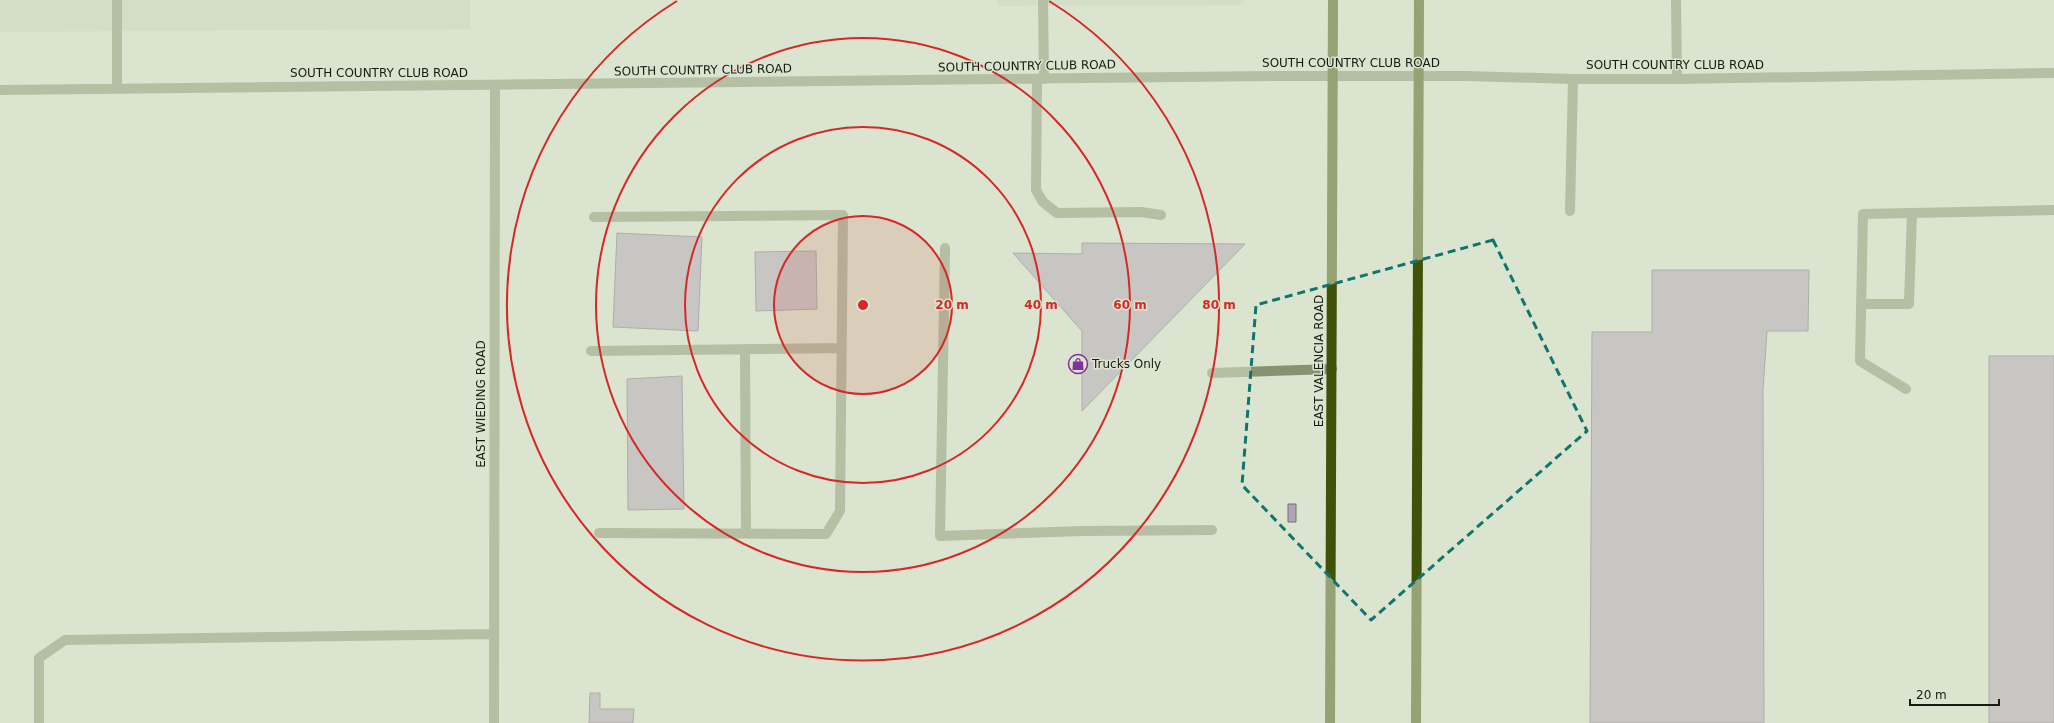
<svg xmlns="http://www.w3.org/2000/svg" width="2054" height="723" font-family="'DejaVu Sans',sans-serif">
	<rect width="100%" height="100%" fill="#dbe4ce"/>
	<path fill="#cdd8bc" d="M0,0H470V29L0,32Z
		M998,0H1245L1240,5L998,6Z"/>
	<path fill="#b1a3b6" stroke="#796c7e" d="M617,233L702,237L698,331L613,327Z
		M1082,243L1245,244L1082,411V331L1013,253L1082,254Z
		M816,251L817,309L756,311L755,252Z
		M1652,270H1809L1808,331H1767L1763,390L1764,723H1590L1592,332H1652Z
		M1989,356H2054V723H1989Z
		M682,376L684,509L628,510L627,379Z
		M1288,504H1296V522H1288Z
		M590,693H600V709H634L633,723H589Z"/>
	<g fill="none" stroke-linecap="round" stroke-linejoin="round">
		<path stroke="#869270" stroke-width="10" d="M117,0V88
			M1043,0L1044,79
			M1676,0L1677,79
			M1037,79L1036,190L1043,202L1057,213L1141,212L1161,215
			M0,90L1278,76H1467L1573,79H1677L2054,73
			M1570,211L1573,79
			M594,217L843,215L840,511L826,534L599,533
			M945,248L940,536L1083,531L1212,530
			M1861,304H1909L1912,213
			M745,349L746,533
			M591,351L842,348
			M1212,373L1332,369
			M1906,389L1860,361L1863,214L2054,210
			M39,723V658L65,640L494,634
			M494,723L495,85"/>
		<path stroke="#3e5208" stroke-width="10" d="M1330,723L1333,0
			M1416,723L1419,0"/>
	</g>
	<path d="M0 0H2054V723H0ZM1493,240L1587,431L1371,620L1242,485L1256,305Z" fill="#dbe4ce" fill-opacity=".55" fill-rule="evenodd"/>
	<path fill="none" stroke="#0f766e" stroke-width="3" stroke-dasharray="8 5" stroke-linejoin="round" d="M1493,240L1587,431L1371,620L1242,485L1256,305Z"/>
	<circle cx="863" cy="305" r="89" fill="#d62828" fill-opacity=".12"/>
	<g fill="none" stroke="#d62828" stroke-width="2">
		<circle cx="863" cy="305" r="89"/>
		<circle cx="863" cy="305" r="178"/>
		<circle cx="863" cy="305" r="267"/>
		<path d="M1049 1A356 356 0 1 1 677 1"/>
	</g>
	<defs>
		<symbol id="shop-ring" viewBox="-11 -11 22 22"><circle r="9.5" fill="#dbe4ce" stroke="#842f9e" stroke-width="1.5"/><path d="M-5-2.5h2.3a2.7 3.5 0 0 1 5.4 0H5L5.5 6h-11ZM-1.5-2.5h3a1.5 2.3 0 0 0-3 0Z" fill="#842f9e"/></symbol>
	</defs>
	<g fill-rule="evenodd">
		<use href="#shop-ring" x="1067" y="353" width="22" height="22"/>
	</g>
	<g text-anchor="middle" stroke-width="3" stroke-linejoin="round" paint-order="stroke">
		<g font-size="12" fill="#171a12" stroke="#dbe4ce">
			<text x="1351" y="67">SOUTH COUNTRY CLUB ROAD</text>
			<text x="1675" y="69">SOUTH COUNTRY CLUB ROAD</text>
			<text transform="translate(1027 66) rotate(-1)" y="4">SOUTH COUNTRY CLUB ROAD</text>
			<text transform="translate(703 70) rotate(-1)" y="4">SOUTH COUNTRY CLUB ROAD</text>
			<text x="379" y="77">SOUTH COUNTRY CLUB ROAD</text>
			<text transform="translate(1319 361) rotate(-90)" y="4">EAST VALENCIA ROAD</text>
			<text transform="translate(481 404) rotate(-90)" y="4">EAST WIEDING ROAD</text>
		</g>
		<g font-size="12" fill="#171a12" stroke="#dbe4ce" text-anchor="start">
			<text x="1092" y="368">Trucks Only</text>
		</g>
	</g>
	<circle cx="863" cy="305" r="6" fill="#d62828" stroke="#dbe4ce" stroke-width="2"/>
	<g font-size="12" text-anchor="middle" font-weight="bold" fill="#d62828" stroke="#dbe4ce" stroke-width="3" stroke-linejoin="round" paint-order="stroke">
		<text x="952" y="309">20 m</text>
		<text x="1041" y="309">40 m</text>
		<text x="1130" y="309">60 m</text>
		<text x="1219" y="309">80 m</text>
	</g>
	<path d="M1910 699v6h89v-6" fill="none" stroke="#171a12" stroke-width="2"/>
	<text x="1916" y="699" font-size="12" fill="#171a12" stroke="#dbe4ce" stroke-width="3" paint-order="stroke">20 m</text>
</svg>
